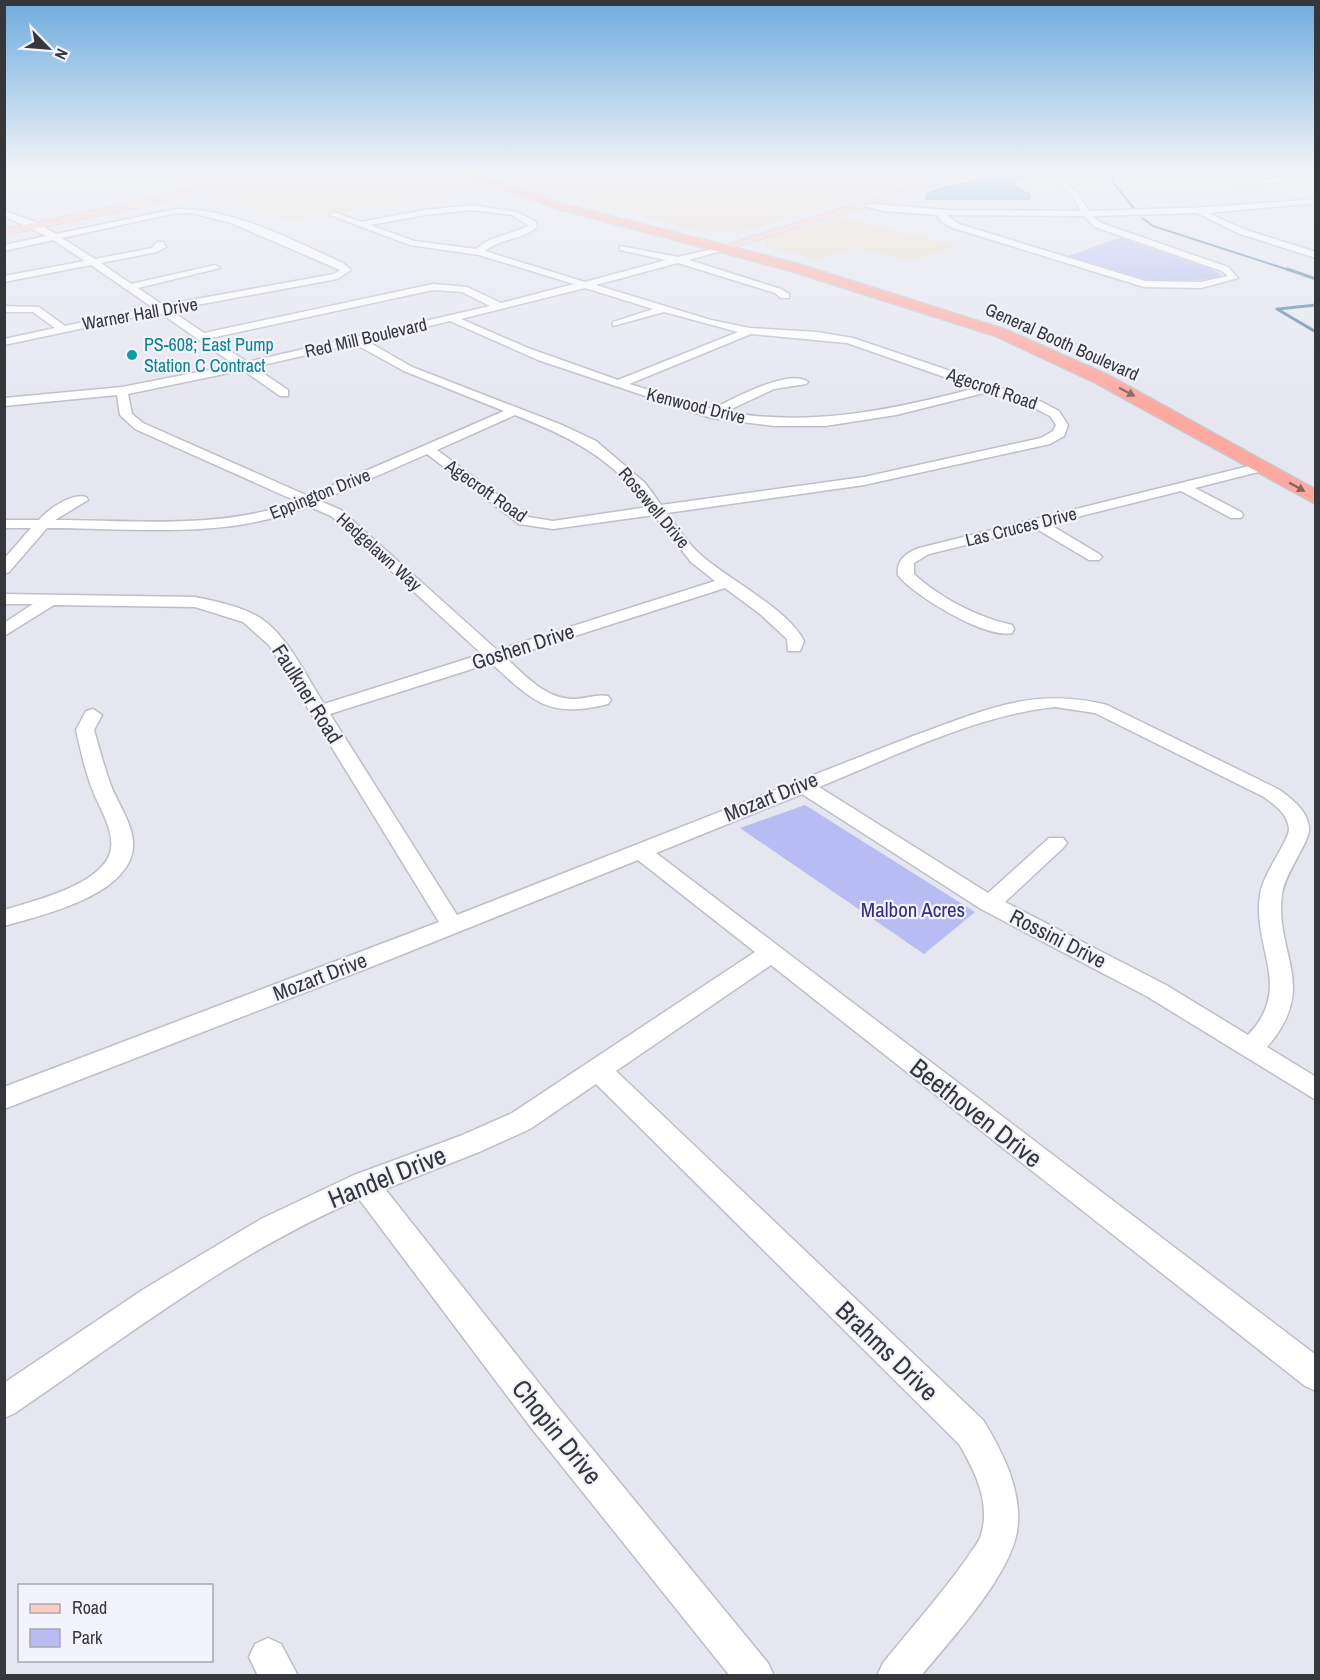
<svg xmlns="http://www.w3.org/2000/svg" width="1320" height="1680" font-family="'Archivo Narrow',sans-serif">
	<rect width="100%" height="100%" fill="#e5e6f0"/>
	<path fill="#e8dbc7" d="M154,173H242L191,186Z
		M274,173H456L494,189L289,221L205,192Z
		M491,173H832L898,185L747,230L703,232L556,195Z
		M842,217L874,226L957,245L913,261L854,248L819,260L766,246L765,242L771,238Z"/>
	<path fill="#b7bcf2" d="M1121,238L1214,270L1222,275L1215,279L1154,282L1067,256C1086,251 1102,242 1121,238Z
		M805,805L975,912L924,954L740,828Z"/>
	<path fill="#579fd0" stroke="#4d80a3" stroke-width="1.5" d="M1006,173H1038L1013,180L1015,186L1030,195V199H926L928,194L938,189Z"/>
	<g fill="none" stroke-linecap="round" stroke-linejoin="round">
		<path stroke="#4d80a3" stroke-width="2" d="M1116,173L1111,180L1136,211
			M1142,218L1153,226L1292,271"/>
		<path stroke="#4d80a3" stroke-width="3" d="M1287,269L1316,279
			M1277,309L1316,332
			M1278,309L1316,305"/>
		<defs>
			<path id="minor" d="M26,173H44L4,181V177Z
				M1316,175V179L1236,185L1232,183Z
				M1064,182L1077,192L1089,211L1209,207L1316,199V203L1208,213L1246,230L1316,252V258L1240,234L1197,213L1093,216L1101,223L1228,267L1238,278L1201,288L1144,287L953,228L942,222L937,215L884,211L859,205L863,203L947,210L1081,211L1072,195L1060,184ZM946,215L1084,216L1095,227L1222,271L1228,276L1201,282L1145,281L959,224Z
				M472,205L517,212L536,222L537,227C523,240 500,238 485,251L585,282L666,260L620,250V246L678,257L725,246V250L689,260L781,289L789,294V298H781L775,293L678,263L596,285L711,320L750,328L817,332L853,338L1042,402L1059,411L1068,425L1064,436L1050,444L864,485L667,513C677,528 688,544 702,556C729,580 788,609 804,641L800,651H788L787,639L760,614L725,588L506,658C527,677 546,700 576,699C587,698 598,694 608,696L611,700L608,704C548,719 533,701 491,663L330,714L457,915L913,736C983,711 1032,686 1107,705L1278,789C1291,798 1307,810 1309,827C1311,841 1285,872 1282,894C1274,954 1320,986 1267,1047L1316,1077V1100L1148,997L981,909L802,794L656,853L1316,1355V1391L1305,1386L771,965L616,1071L983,1420C1002,1451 1020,1486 1018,1523C1016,1571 951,1639 921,1676H877L883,1663C911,1628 941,1595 967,1558C971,1551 979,1543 981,1535C991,1503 975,1471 959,1444L596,1084L530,1129L479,1152L385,1189L553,1401L768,1663L774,1676H730L529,1425L359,1199C235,1252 126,1337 15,1413L4,1418V1383L144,1289L261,1219L354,1175L460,1136L512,1113L755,952L638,860L381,963L4,1109V1087L439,922L269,645L243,622L195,607L54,605L4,636V623L33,604H4V594L195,597C214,601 235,605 253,614C284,628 306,676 324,704L482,654L331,516L308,506C230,540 131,528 47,528L9,572L4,574V559L31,528H4V520H39C48,509 72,493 86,497L88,500L55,520C129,520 227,530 296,501L135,429L120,415L117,395L4,406V398L122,387L235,365L159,312L4,345V339L55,328L33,312H4V306L39,307L65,326L152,307L91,265L4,282V276L85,261L53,240L4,251V245L46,236L4,216V211L33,221L56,234L176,209C234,208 291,240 343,263L351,270L337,279L170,310L204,333L433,284L467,287L501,303L574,284L479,255L410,245L330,215L334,212L361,222L425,210ZM472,210L512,215L529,226L487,241L476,249L414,241L370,225L425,215ZM176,213H192L231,223L340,270L334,274L163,305L138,288L220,268L215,265L131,284L101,263L157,252L166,247L163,242H157L152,248L95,259L62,238ZM585,288L653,309L613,322V326L664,312L738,332L618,380L528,348L461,319ZM433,290L462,292L490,306L247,362L211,338ZM450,321L538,360L711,418L775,426H825L896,415L988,392L1034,408L1050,416L1056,425L1053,431L1041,438L864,477L661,505L645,483L596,441L562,425L412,367L367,341ZM751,334L847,343L976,388C892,410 812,427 725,412L774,389L806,384L808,382C790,367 731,400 712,409L629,384ZM355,344L404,371L504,411L308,496L143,423L132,414L128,394L243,370L280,396H288V390L254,367ZM515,415C570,437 613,458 648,507L553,521L528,517L437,450ZM427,454L519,524L553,529L654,515L691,562L715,581L497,650L341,510L320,501ZM1055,707L1095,713L1264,797C1275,805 1288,814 1289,829C1289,841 1263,873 1260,895C1252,949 1294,987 1248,1035L1166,985L1005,902L1063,848L1067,843L1063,838H1049L988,893L819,787C893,757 976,715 1055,707Z
				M1261,463L1266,464V470L1195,488L1241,512L1243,515L1241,518H1231L1181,491L1049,524L1099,554L1102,557L1099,560H1089L1035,528L929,554L914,563V574C940,598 977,617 1012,625L1014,629L1012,633C986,639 914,596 898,575C896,560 906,553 919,548Z
				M93,709L102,715L94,730C99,748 104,766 110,783C117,803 135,826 133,848C128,896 42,915 4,926V910C33,901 107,884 111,848C114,827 96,803 90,783C84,766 80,748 76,730L86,711Z
				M268,1638L281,1644L298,1676H258L249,1657L255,1644Z"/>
			<path id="major" d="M256,173H272L132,209L4,235V229L132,203Z
				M969,173H985L902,195L726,250L717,248L896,191Z"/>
			<path id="highway" d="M458,173H474L567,205L798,264L1006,330L1108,375L1316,490V504L1096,383L996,336L788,270L559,209Z"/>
		</defs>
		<use href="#minor" stroke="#bdbec8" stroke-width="3"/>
		<use href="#major" stroke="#c7c7c8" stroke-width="2"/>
		<use href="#highway" stroke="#c7c7c8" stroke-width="3"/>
		<use href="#minor" fill="#fff" fill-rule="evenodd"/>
		<use href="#major" fill="#fecbc5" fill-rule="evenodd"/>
		<use href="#highway" fill="#fea89f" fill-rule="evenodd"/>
	</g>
	<defs><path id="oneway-solid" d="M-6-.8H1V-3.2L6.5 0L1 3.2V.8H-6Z" transform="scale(1.5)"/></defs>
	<g fill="#866463">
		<use href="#oneway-solid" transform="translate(1127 392) rotate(28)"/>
		<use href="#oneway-solid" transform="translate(1297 487) rotate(29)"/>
	</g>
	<linearGradient id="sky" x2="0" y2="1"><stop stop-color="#6eacde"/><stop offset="0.42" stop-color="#f3f4f8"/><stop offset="1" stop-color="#f3f4f8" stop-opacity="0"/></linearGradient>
	<rect width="1320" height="408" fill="url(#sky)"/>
	<circle fill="#0f9aa8" stroke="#f2f3fd" stroke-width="2" cx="132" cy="355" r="6"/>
	<g text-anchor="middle" stroke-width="4.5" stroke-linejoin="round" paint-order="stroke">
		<g font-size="18" fill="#36373b" stroke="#f2f3fd">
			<text transform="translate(140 314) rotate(-10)" y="6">Warner Hall Drive</text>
			<text transform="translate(366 338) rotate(-13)" y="6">Red Mill Boulevard</text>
			<text transform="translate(1062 342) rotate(24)" y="6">General Booth Boulevard</text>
			<text transform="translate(992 389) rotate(19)" y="6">Agecroft Road</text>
			<text transform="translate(696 406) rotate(14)" y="6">Kenwood Drive</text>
			<text transform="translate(486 491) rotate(35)" y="6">Agecroft Road</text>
			<text transform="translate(320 494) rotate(-22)" y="6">Eppington Drive</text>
			<text transform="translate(654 508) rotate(50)" y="6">Rosewell Drive</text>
			<text transform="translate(1021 527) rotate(-14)" y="6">Las Cruces Drive</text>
			<text transform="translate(379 552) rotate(42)" y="6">Hedgelawn Way</text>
		</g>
		<g font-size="18" fill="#0d838f" stroke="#f2f3fd" text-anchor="start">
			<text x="144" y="351">PS-608; East Pump<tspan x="144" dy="21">Station C Contract</tspan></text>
		</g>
		<g font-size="21" fill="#36373b" stroke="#f2f3fd">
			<text transform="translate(523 647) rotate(-18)" y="7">Goshen Drive</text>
			<text transform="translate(307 694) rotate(58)" y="7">Faulkner Road</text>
			<text transform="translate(771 797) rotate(-22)" y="7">Mozart Drive</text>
			<text transform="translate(1058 939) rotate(27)" y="7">Rossini Drive</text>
			<text transform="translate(320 977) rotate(-21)" y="7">Mozart Drive</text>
		</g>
		<g font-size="21" fill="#332e7f" stroke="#f2f3fd">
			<text x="913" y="917">Malbon Acres</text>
		</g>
		<g font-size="26" fill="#36373b" stroke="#f2f3fd">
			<text transform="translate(976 1113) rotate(38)" y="9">Beethoven Drive</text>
			<text transform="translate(387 1177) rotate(-22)" y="9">Handel Drive</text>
			<text transform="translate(887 1351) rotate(44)" y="9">Brahms Drive</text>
			<text transform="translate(557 1432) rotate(51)" y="9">Chopin Drive</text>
		</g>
	</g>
	<rect width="1320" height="1680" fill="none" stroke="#36373b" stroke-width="12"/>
	<rect x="18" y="1584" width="195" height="78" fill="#f2f3fd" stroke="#a7a8af" stroke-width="1.5"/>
	<rect x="30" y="1604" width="30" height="9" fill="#fecbc5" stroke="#a7a8af" stroke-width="1.5"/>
	<text x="72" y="1614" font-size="18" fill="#36373b">Road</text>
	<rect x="30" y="1629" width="30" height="18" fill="#b7bcf2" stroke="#a7a8af" stroke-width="1.5"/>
	<text x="72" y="1644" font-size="18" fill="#36373b">Park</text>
	<g transform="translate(48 48) rotate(115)" stroke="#f2f3fd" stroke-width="4.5" paint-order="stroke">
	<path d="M0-4.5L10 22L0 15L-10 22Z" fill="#36373b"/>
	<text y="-9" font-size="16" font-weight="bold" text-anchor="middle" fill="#36373b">N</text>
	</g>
</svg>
